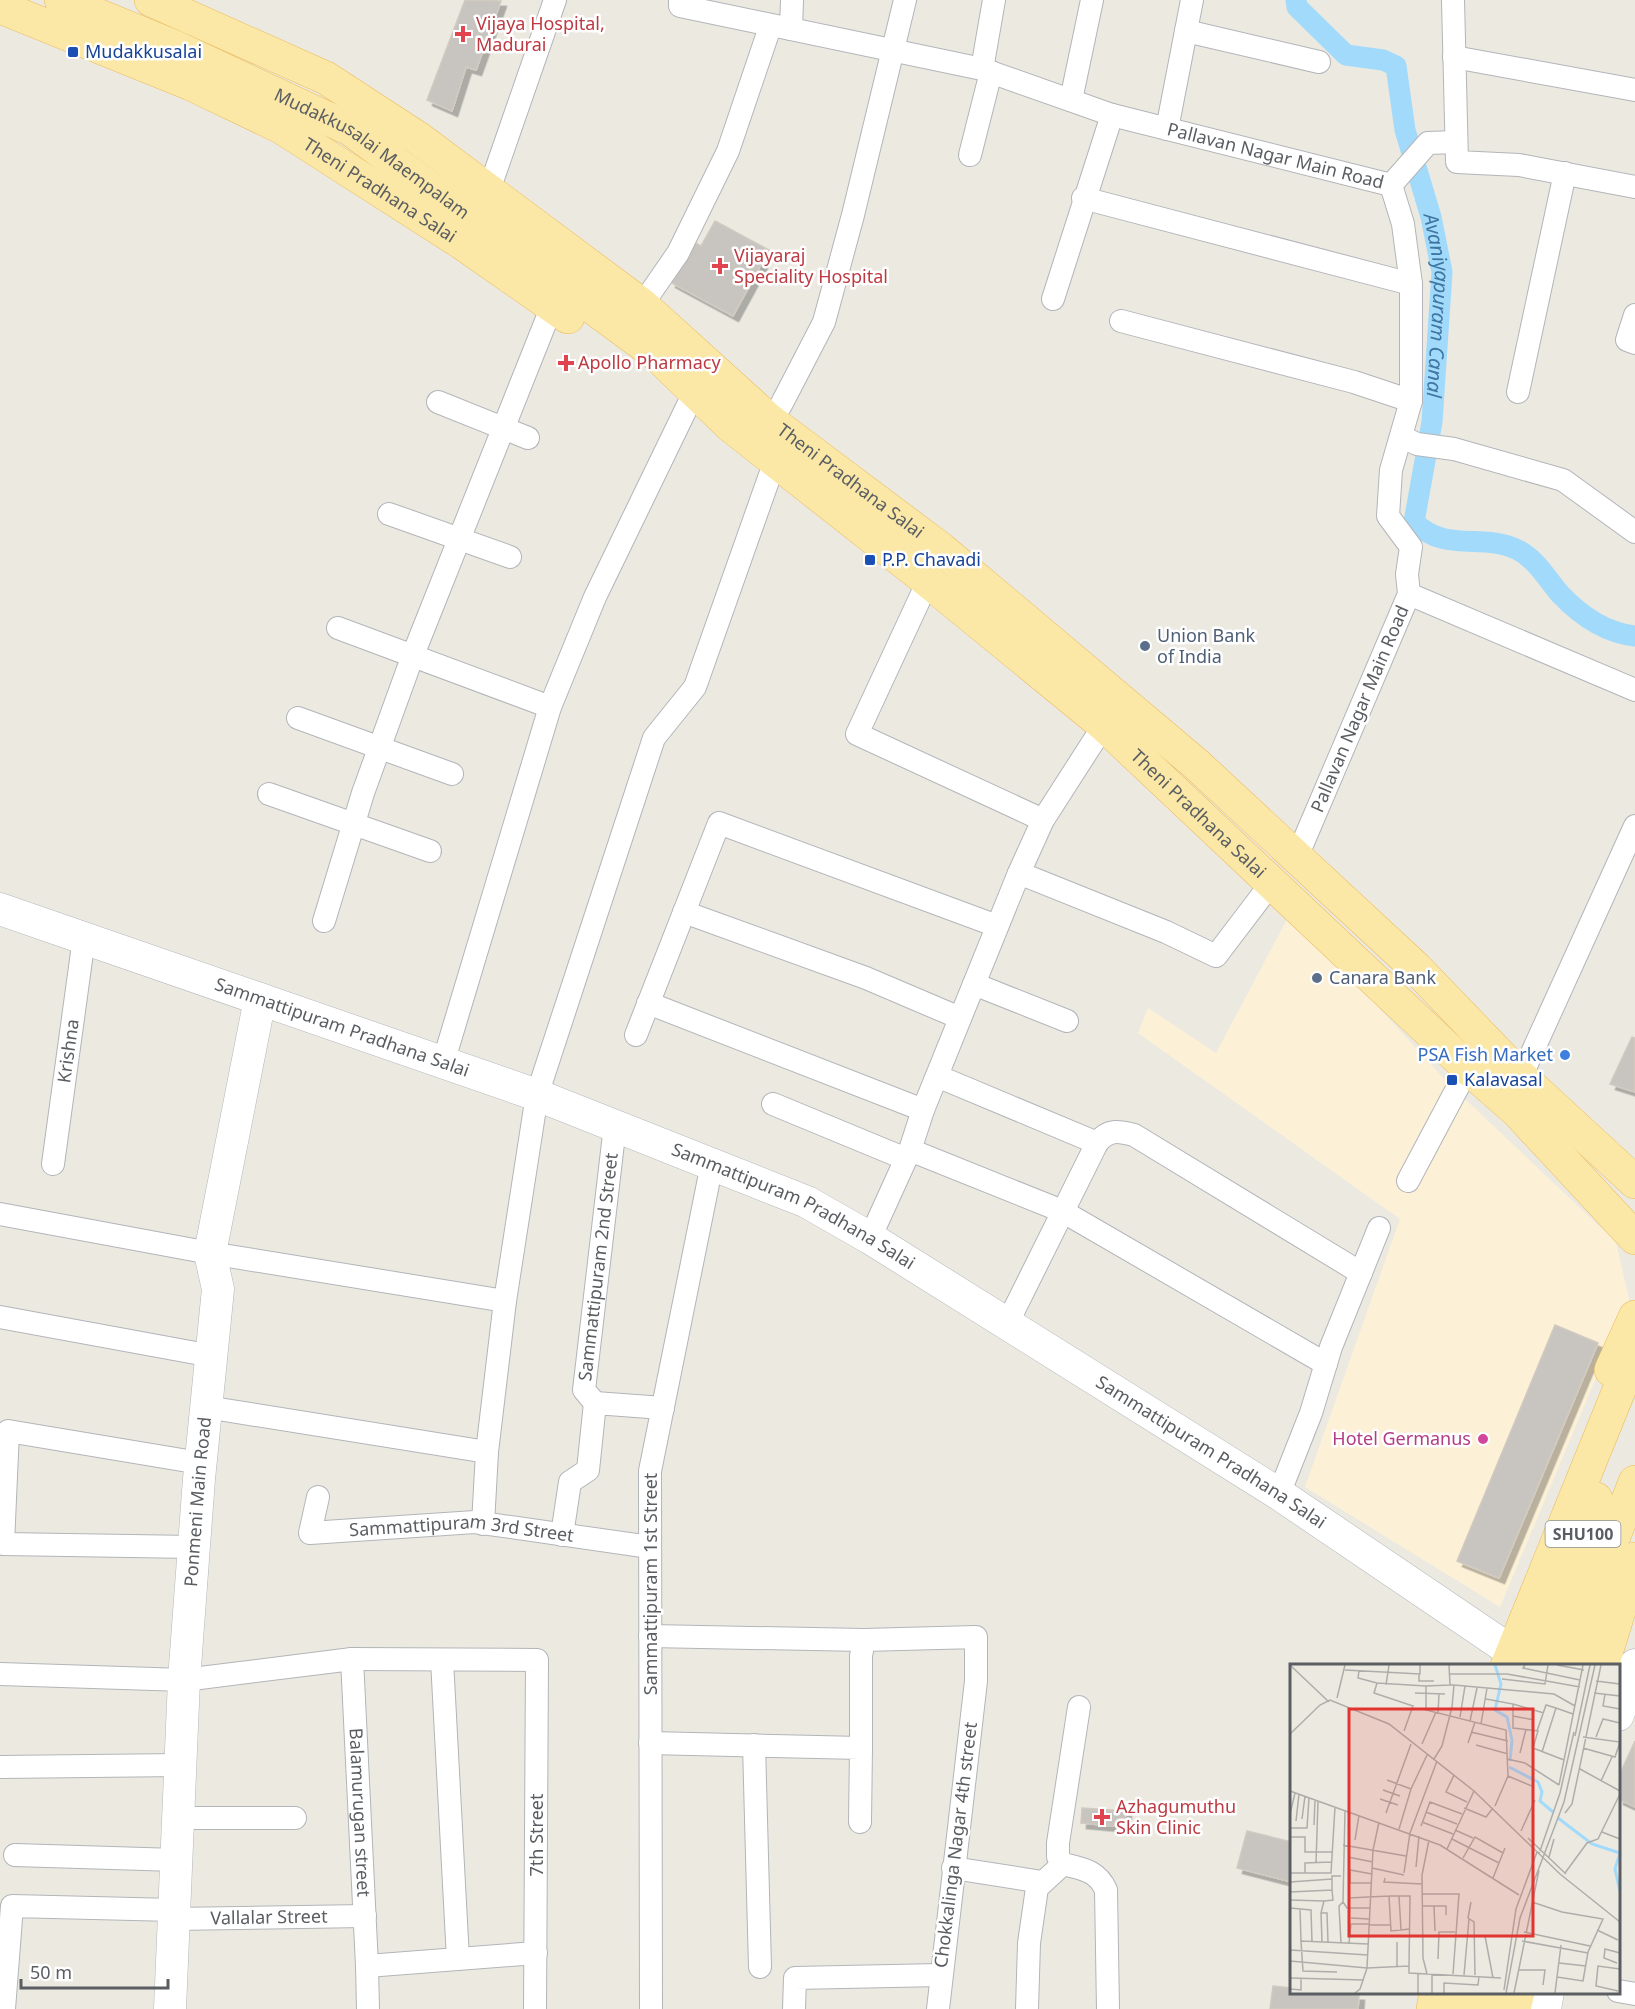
<svg xmlns="http://www.w3.org/2000/svg" width="1635" height="2009" font-family="'Noto Sans',sans-serif">
	<defs>
		<filter id="shadow"><feDropShadow dx="5.5" dy="5.5" stdDeviation="0" flood-color="#0004"/></filter>
	</defs>
	<rect width="100%" height="100%" fill="#ece9e1"/>
	<path fill="#fcf1d7" d="M1291,912L1447,1082L1616,1242L1629,1299L1500,1607L1305,1487L1400,1219L1138,1033L1148,1008L1216,1053Z"/>
	<g fill="none" stroke-linecap="round" stroke-linejoin="round">
		<path stroke="#a2dafb" stroke-width="21" id="s1" d="M1296,0L1297,7L1346,55L1383,60L1396,66L1405,130L1431,217L1442,272L1432,422L1414,522C1446,554 1483,532 1518,550C1537,560 1547,579 1560,594C1580,615 1606,633 1635,636"/>
	</g>
	<path fill="#c8c4bf" stroke="#d1cac0" stroke-width="1.5" filter="url(#shadow)" d="M465,0L501,1L476,70L466,67L452,111L427,100Z
		M715,221L769,250L733,316L670,282L692,241L701,246Z
		M1632,1037L1635,1038V1092L1610,1084Z
		M1555,1325L1598,1343L1499,1578L1457,1561Z
		M1635,1741V1807L1618,1799V1778Z
		M1082,1808L1126,1811L1124,1827L1081,1823Z
		M1247,1831L1292,1842V1882L1237,1868Z
		M1273,1986L1292,1988V1992L1359,1995L1358,2009H1270Z"/>
	<g fill="none" stroke-linecap="round" stroke-linejoin="round">
		<defs>
			<g id="street">
				<path id="s2" d="M680,0V6L982,69L1112,115L1391,185L1403,224L1411,284V401L1391,470L1388,516L1411,547L1407,574L1409,594L1296,859"/>
				<path d="M1453,0L1457,162L1519,165L1635,187"/>
				<path d="M791,29L792,0"/>
				<path d="M1186,31L1319,62"/>
				<path d="M1454,57L1635,90"/>
				<path d="M982,69L994,0"/>
				<path d="M1071,100L1092,0"/>
				<path d="M1167,129L1192,0"/>
				<path d="M970,155L991,72"/>
				<path d="M1391,185L1428,143L1456,142"/>
				<path d="M489,190L555,0"/>
				<path d="M1083,198L1411,284"/>
				<path d="M1053,299L1112,115"/>
				<path d="M642,305L678,253L728,151L770,27"/>
				<path d="M1635,315L1627,340L1635,343"/>
				<path d="M1121,321L1354,382L1411,401"/>
				<path d="M1518,392L1565,173"/>
				<path d="M438,402L528,438"/>
				<path d="M762,430L781,405L824,322L853,215L905,0"/>
				<path d="M1402,437L1417,444L1454,449L1563,480L1635,532"/>
				<path d="M389,514L510,557"/>
				<path d="M928,581L857,734L1043,820"/>
				<path d="M1409,594L1635,690"/>
				<path d="M338,628L550,707L443,1063"/>
				<path d="M550,707L595,597L688,405"/>
				<path d="M298,718L452,774"/>
				<path d="M269,794L430,851"/>
				<path d="M1019,873L1166,932L1216,956L1273,881"/>
				<path d="M684,912L866,978L960,1018"/>
				<path d="M324,921L363,793L413,655L552,306"/>
				<path d="M974,984L1067,1021"/>
				<path d="M648,1003L923,1110"/>
				<path d="M636,1035L719,823L997,926"/>
				<path d="M937,1076L1097,1143"/>
				<path d="M1521,1077L1635,826"/>
				<path d="M773,1104L906,1159"/>
				<path d="M910,1150L1062,1211L1326,1364"/>
				<path id="s3" d="M53,1164L84,938"/>
				<path d="M1408,1181L1468,1068"/>
				<path d="M0,1214L210,1253L505,1301"/>
				<path d="M870,1238L910,1150L923,1110L1019,873L1043,820L1104,725"/>
				<path d="M0,1317L212,1356"/>
				<path d="M1007,1324L1097,1143C1108,1129 1118,1131 1134,1135L1361,1273"/>
				<path id="s4" d="M595,1403L584,1390L615,1126"/>
				<path d="M206,1407L487,1452L483,1524"/>
				<path d="M487,1452L505,1301L537,1095L654,738L695,687L775,461"/>
				<path d="M1279,1494L1311,1413L1331,1347L1379,1228"/>
				<path id="s5" d="M318,1497L310,1533L475,1522L650,1547"/>
				<path d="M562,1535L570,1482L588,1470L595,1403L663,1408"/>
				<path d="M193,1547L3,1544L8,1431L200,1463"/>
				<path d="M650,1636L864,1640L976,1637V1681L938,2009"/>
				<path d="M352,1659L537,1660L535,2009"/>
				<path d="M442,1660L458,1959"/>
				<path id="s6" d="M0,1674L184,1680L352,1659L367,1966L536,1953"/>
				<path d="M1079,1707L1058,1843V1857L1063,1864C1082,1869 1097,1870 1106,1890L1108,2009"/>
				<path d="M650,1743L861,1748L860,1822"/>
				<path d="M754,1745L760,1967"/>
				<path d="M861,1748V1656L864,1640"/>
				<path d="M0,1767L180,1765"/>
				<path d="M178,1818H295"/>
				<path d="M15,1855L176,1860"/>
				<path d="M953,1868L1042,1882"/>
				<path id="s7" d="M173,1919L365,1916"/>
				<path d="M367,1966L368,2009"/>
				<path d="M1618,1991L1635,1994"/>
				<path d="M4,2009L12,1906L174,1910"/>
				<path d="M651,2009L650,1471L712,1164"/>
				<path d="M794,2009L795,1978L940,1975"/>
				<path d="M1027,2009L1029,1943L1037,1888L1063,1864"/>
			</g>
			<g id="secondary">
				<path id="s8" d="M0,909L537,1095L807,1202L870,1238L1279,1494L1511,1651"/>
				<path d="M1618,1715L1635,1665"/>
				<path id="s9" d="M170,2009L184,1680L199,1479L218,1289L210,1253L260,999"/>
				<path d="M1545,2009L1548,1992"/>
			</g>
			<g id="primary">
				<path id="s10" d="M61,0L175,47L350,129L656,354L731,426L928,581L1104,725L1468,1068L1517,1111L1635,1238"/>
				<path id="s11" d="M151,0L326,78L418,138L642,305L769,420L941,549L1195,763L1416,968L1521,1077L1635,1182"/>
				<path id="s12" d="M0,7L191,84L281,127L462,243L568,317"/>
				<path d="M1611,1370L1635,1317"/>
				<path d="M1507,1666L1635,1351"/>
				<path d="M1542,1666L1596,1499"/>
				<path d="M1571,1666L1599,1575L1635,1482"/>
				<path d="M1602,1666L1635,1559"/>
				<path d="M1433,2009L1436,1992"/>
				<path d="M1460,2009L1463,1992"/>
				<path d="M1485,2009L1489,1992"/>
				<path d="M1514,2009L1518,1992"/>
			</g>
		</defs>
		<use href="#street" stroke="#b2b5b9" stroke-width="24"/>
		<use href="#secondary" stroke="#b3b7bb" stroke-width="33"/>
		<use href="#primary" stroke="#ebba5c" stroke-width="34"/>
		<use href="#street" stroke="#fff" stroke-width="22"/>
		<use href="#secondary" stroke="#fff" stroke-width="32"/>
		<use href="#primary" stroke="#fbe8a7" stroke-width="33"/>
	</g>
	<g fill="#e0444e" stroke="#fff" stroke-width="2">
		<path d="M460 25h6v6h6v6h-6v6h-6v-6h-6v-6h6z"/>
		<path d="M717 257h6v6h6v6h-6v6h-6v-6h-6v-6h6z"/>
		<path d="M563 354h6v6h6v6h-6v6h-6v-6h-6v-6h6z"/>
		<path d="M1099 1808h6v6h6v6h-6v6h-6v-6h-6v-6h6z"/>
	</g>
	<g fill="#1a4fb4" stroke="#fff" stroke-width="2">
		<rect x="67" y="46" width="12" height="12" rx="3"/>
		<rect x="864" y="554" width="12" height="12" rx="3"/>
		<rect x="1446" y="1074" width="12" height="12" rx="3"/>
	</g>
	<g fill="#5c6f8a" stroke="#fff" stroke-width="2">
		<circle cx="1145" cy="646" r="6"/>
		<circle cx="1317" cy="978" r="6"/>
	</g>
	<circle fill="#3f7fe0" stroke="#fff" stroke-width="2" cx="1565" cy="1055" r="6"/>
	<circle fill="#d1479c" stroke="#fff" stroke-width="2" cx="1483" cy="1439" r="6"/>
	<g text-anchor="middle" stroke-width="5" stroke-linejoin="round" paint-order="stroke">
		<rect fill="#fff" stroke="#8c8e91" stroke-width="1.5" x="1545.5" y="1521" width="75" height="26" rx="4.5"/>
		<g font-size="16" font-weight="bold" fill="#5a5e62">
			<text x="1583" y="1540">SHU100</text>
		</g>
		<g font-size="18" fill="#be3a42" stroke="#fff" text-anchor="start">
			<text x="476" y="30">Vijaya Hospital,<tspan x="476" dy="21">Madurai</tspan></text>
			<text x="734" y="262">Vijayaraj<tspan x="734" dy="21">Speciality Hospital</tspan></text>
			<text x="578" y="369">Apollo Pharmacy</text>
			<text x="1116" y="1813">Azhagumuthu<tspan x="1116" dy="21">Skin Clinic</tspan></text>
		</g>
		<g font-size="18" fill="#164399" stroke="#fff" text-anchor="start">
			<text x="85" y="58">Mudakkusalai</text>
			<text x="882" y="566">P.P. Chavadi</text>
			<text x="1464" y="1086">Kalavasal</text>
		</g>
		<g font-size="18" fill="#5a5e62" stroke="#fff">
			<text dy="6" stroke="none"><textPath href="#s10" startOffset="348">Mudakkusalai Maempalam</textPath></text>
			<text dy="6" stroke="none"><textPath href="#s2" startOffset="621">Pallavan Nagar Main Road</textPath></text>
			<text dy="6" stroke="none"><textPath href="#s12" startOffset="423">Theni Pradhana Salai</textPath></text>
			<text dy="6" stroke="none"><textPath href="#s11" startOffset="854">Theni Pradhana Salai</textPath></text>
			<text transform="translate(1360 709) rotate(-67)" y="6">Pallavan Nagar Main Road</text>
			<text dy="6" stroke="none"><textPath href="#s10" startOffset="1408">Theni Pradhana Salai</textPath></text>
			<text dy="6" stroke="none"><textPath href="#s8" startOffset="362">Sammattipuram Pradhana Salai</textPath></text>
			<text dy="6" stroke="none"><textPath href="#s3" startOffset="114">Krishna</textPath></text>
			<text dy="6" stroke="none"><textPath href="#s8" startOffset="848">Sammattipuram Pradhana Salai</textPath></text>
			<text dy="6" stroke="none"><textPath href="#s4" startOffset="141">Sammattipuram 2nd Street</textPath></text>
			<text dy="6" stroke="none"><textPath href="#s8" startOffset="1334">Sammattipuram Pradhana Salai</textPath></text>
			<text dy="6" stroke="none"><textPath href="#s9" startOffset="508">Ponmeni Main Road</textPath></text>
			<text dy="6" stroke="none"><textPath href="#s5" startOffset="189">Sammattipuram 3rd Street</textPath></text>
			<text transform="translate(651 1584) rotate(-90)" y="6">Sammattipuram 1st Street</text>
			<text dy="6" stroke="none"><textPath href="#s6" startOffset="507">Balamurugan street</textPath></text>
			<text transform="translate(537 1835) rotate(-90)" y="6">7th Street</text>
			<text transform="translate(956 1845) rotate(-83)" y="6">Chokkalinga Nagar 4th street</text>
			<text dy="6" stroke="none"><textPath href="#s7" startOffset="96">Vallalar Street</textPath></text>
		</g>
		<g font-size="18" fill="#4e5e75" stroke="#fff" text-anchor="start">
			<text x="1157" y="642">Union Bank<tspan x="1157" dy="21">of India</tspan></text>
			<text x="1329" y="984">Canara Bank</text>
		</g>
		<g font-size="18" fill="#366cbe" stroke="#fff" text-anchor="end">
			<text x="1553" y="1061">PSA Fish Market</text>
		</g>
		<g font-size="18" fill="#b23c85" stroke="#fff" text-anchor="end">
			<text x="1471" y="1445">Hotel Germanus</text>
		</g>
		<g font-size="20" font-style="italic" fill="#3e76a3" stroke="#fff">
			<text dy="7" stroke="none"><textPath href="#s1" startOffset="372">Avaniyapuram Canal</textPath></text>
		</g>
	</g>
	<g transform="translate(1290 1664)">
		<rect width="330" height="330" fill="#ece9e1"/>
		<path fill="none" stroke="#a2dafb" stroke-width="3" d="M205,1L211,20L205,46L217,53L222,76L220,97M219,103L248,118L252,128L250,137L263,148M268,154L302,180L330,189L325,205L330,227"/>
		<path fill="none" stroke="#aeadaa" stroke-width="1.5" d="M0,1L39,38M235,1L233,4L290,16M267,1L294,6M55,6L130,10V1M69,7L68,14L87,19M129,10V17H144M160,10H217L290,23M212,15L255,20L258,1M306,17L330,20M96,21L99,1M160,21L136,22V46L216,66L218,112L205,142M164,21L264,30L285,42M125,29L155,30M304,29L330,32M315,30L313,42L330,45M47,34L55,1M196,35L223,40V64L248,67L243,84L274,96M223,40L254,49M266,44L283,50M148,49L149,30M223,52L244,56M170,53L175,22M180,57L187,24M191,60L197,24M114,67L123,42L84,29L87,19L136,22M247,67L256,41L266,44L252,88M181,68L218,77M0,70L30,41L40,36L99,60L184,127L270,210L330,258M285,72L300,1M293,73L330,78L325,93L293,84M306,73L313,55L330,59M178,79L185,58M132,80L146,48M186,81L218,90M230,89L236,65M144,95L152,82L162,43L164,21H160L159,1M217,95L235,99L269,121M290,105L330,127M164,111L156,128L177,138M218,112L244,123M97,116L121,125L109,165M311,117L322,93M269,121L293,1M121,125L137,91M93,126L110,132M0,127L150,181L229,231M90,135L108,141M174,144L196,153L203,144M136,148L167,160M96,149L121,80M275,149L282,140L311,1M0,150L5,129M12,155L15,132M6,157L9,130M132,158L163,170M24,161L25,136M131,162L140,138L172,150M0,164H17L19,134M165,166L183,174M231,167L245,136M312,168L330,175M0,173H15V188H42M238,174L276,210M162,175L209,199M65,176L69,151M53,181L116,192M157,185L184,127M250,187L270,129L284,68M58,193L83,198M259,193L264,175M173,194L185,173L213,189M26,199L28,137M126,203L129,172M82,204L114,211M0,209H15V199L41,198M15,209H41L45,143M114,209L120,169L147,97M275,209L297,179L308,175L330,130M95,214L94,218L132,220M203,214L215,184M0,218L42,215M81,219H60V206L82,210M0,228L42,226V212H51M132,230H169L163,310M99,232H120L119,302M109,232L111,266M58,234L99,232L101,267L120,265M0,236L34,237L31,249M34,237L43,236L42,226M53,238L57,244H80M181,238L178,254L184,258L185,311M242,238L272,248L313,255L298,288L293,317L267,313M132,242H156V251M144,242L145,267M0,244L21,246L22,278M10,245L11,277M61,254L79,255M79,261H100M307,266L328,276M234,268L300,282M195,272L203,314M232,277L298,289M32,278L31,249H37L38,278M51,279L49,242L53,238L55,146M59,279L61,260H79M0,286L78,291M148,295L149,268H165M0,297L77,304L119,302V309L211,314M269,299L296,302M327,299L314,294L315,285L330,289M107,303V278M228,306H255L253,321M47,308L13,307L11,277L78,280M137,310L133,294L132,211L139,176M142,310V329M174,311L179,255M0,314L74,316M0,325L11,326V315M214,326L226,245L247,188L250,189M328,327L306,322L308,302L330,305M65,329L70,325L77,304L83,186L89,158M128,329V309M154,329V319L188,321L189,312M216,329L230,254L274,138L305,1M224,329L249,206M265,329L271,281"/>
		<path fill="#e13532" fill-opacity="0.15" stroke="#e13532" stroke-width="3" d="M59,45H243V272H59Z"/>
		<rect width="330" height="330" fill="none" stroke="#5a5e62" stroke-width="3"/>
	</g>
	<path d="M21 1979v9h147v-9" fill="none" stroke="#5a5e62" stroke-width="3"/>
	<text x="30" y="1979" font-size="18" fill="#5a5e62" stroke="#ffffff" stroke-width="4.5" paint-order="stroke">50 m</text>
</svg>
